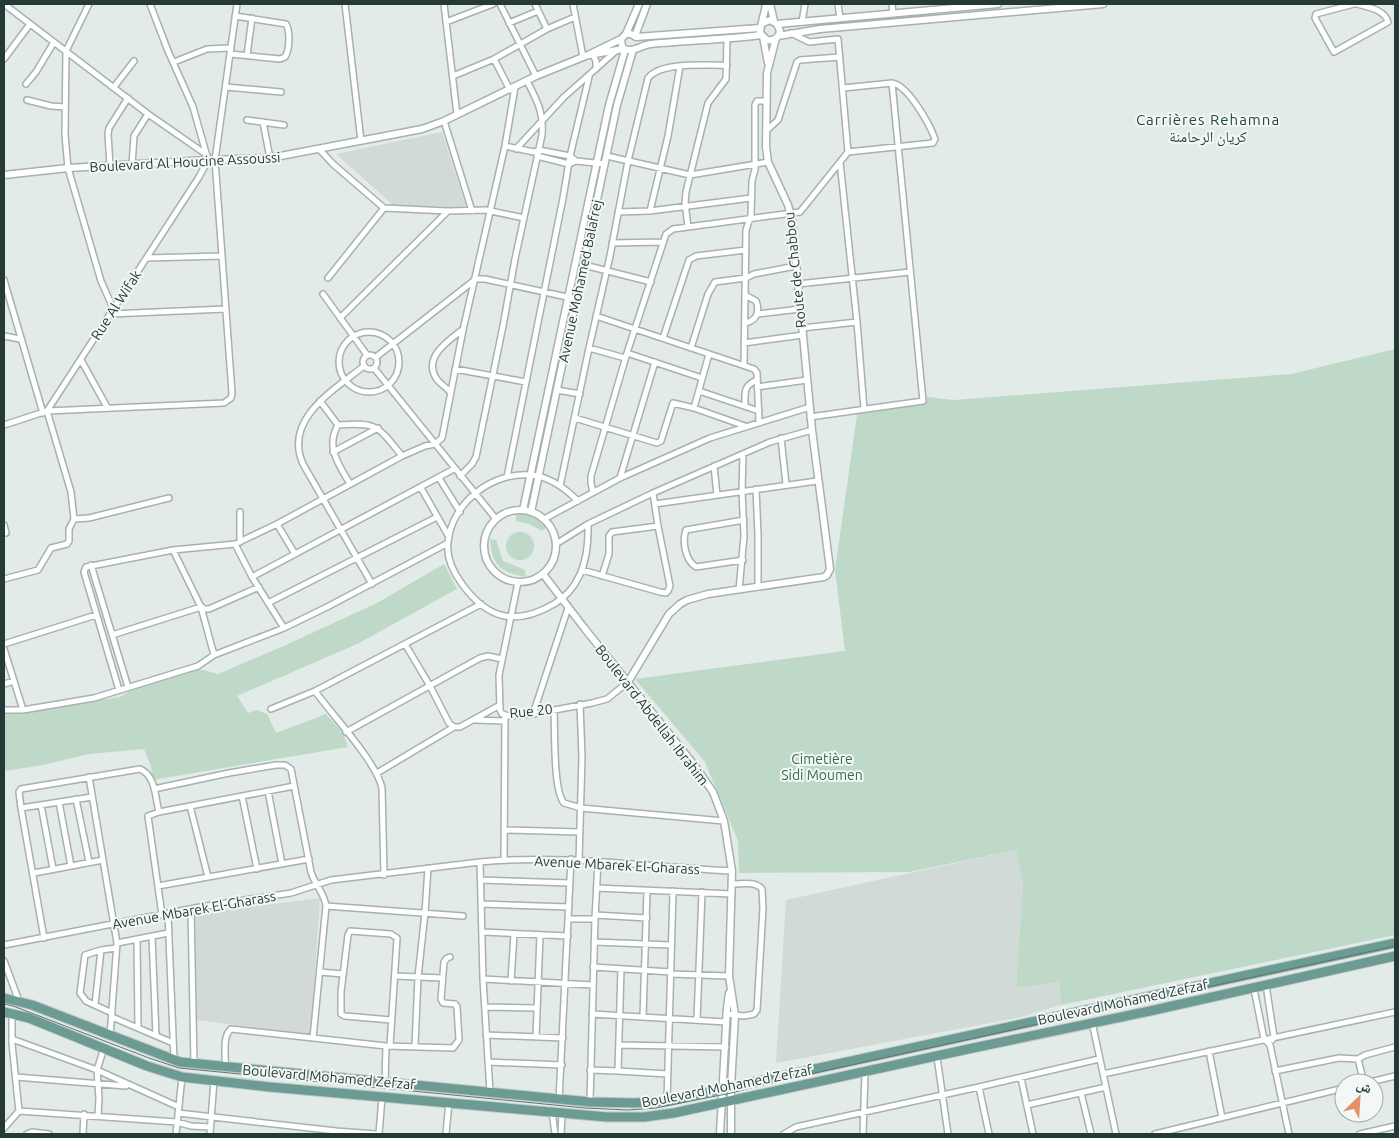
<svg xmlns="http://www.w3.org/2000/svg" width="1399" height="1138" font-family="Ubuntu,'Noto Naskh Arabic',sans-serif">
	<rect width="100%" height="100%" fill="#e2ebe8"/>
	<path fill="#d1dad7" d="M442,132L466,207L393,205L336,154Z
		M1016,850L1023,882L1016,988L1059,982L1061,1005L1017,1018L776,1063L786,900Z
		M320,898L311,1035L197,1020L195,914Z"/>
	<path fill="#bed9c8" d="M1395,349V935L1061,1005L1059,982L1016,988L1023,882L1016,850L909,872L739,873L738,841L705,762L635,679L845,651L835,570L858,408L927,397L954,400L1291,374Z
		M523,512C534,514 540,518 547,527L542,531L529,524L516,521V513Z
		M506 546a14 14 0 1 1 28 0a14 14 0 1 1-28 0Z
		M490,539L496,540L503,561L525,570L526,577C501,572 492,566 490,539Z
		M444,564L457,589L357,644L237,696L248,713L257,710L267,714L276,733L326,714L343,733L348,747L152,780L151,766L144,749L89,754L43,765L4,771V711H21L120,697L130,691L200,669L218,674L286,645L377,603Z"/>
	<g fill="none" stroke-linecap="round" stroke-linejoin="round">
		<defs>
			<path id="minor" d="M4,4L148,114L207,155
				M89,4L66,51L65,135L68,168L101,281L113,308
				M345,4L361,141
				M444,4L457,115
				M500,4L536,76
				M535,4L547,29
				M573,4L583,57
				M838,4L840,18
				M892,4L893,14
				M1354,4L1316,14L1315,18L1334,52L1388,22C1385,10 1368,7 1357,4
				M446,22L493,4
				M802,22L805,4
				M509,23L538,11
				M230,54L280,59L285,57C290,49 290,31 286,24L235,16
				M247,55L252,18
				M593,55L596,61V69
				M4,59L30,24
				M494,59L510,90
				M174,62L207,49L231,48
				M453,76L494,59L547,29L575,17
				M26,84L36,72L54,42
				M114,87L134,61
				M226,87L281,92
				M843,88L892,83C908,85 930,125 935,139L933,143L848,152
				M27,100L51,106L65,107
				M247,120L284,125
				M444,121L472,211
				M263,122L270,158
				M766,131L778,120L797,62L800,60L840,57
				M505,146L534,152L539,150L570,156L576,161
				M319,149L333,164L384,208L448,211L486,210L524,218
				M516,149L564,97L617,50
				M537,156L569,164L576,161L605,164
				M607,156L690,175L768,162
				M840,162L857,322L864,409
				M132,165L134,136L148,114
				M110,166L108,134L109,128L128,98
				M650,211L668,136L680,66
				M618,212L650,211L751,198
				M688,227L685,203L686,192L708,103L726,79L727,39
				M612,243L663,242
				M147,258L221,256
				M584,265L651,282
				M328,278L384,208
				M4,280L43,413
				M798,284L910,272
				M323,294L367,355
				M110,314L226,309
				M758,314L800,309
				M596,316L754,369L757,373L759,422
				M340,318L448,211
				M745,323C757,321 760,311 756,301L745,295
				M802,328L857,322
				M339 362a30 30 0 1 1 60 0a30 30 0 1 1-60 0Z
				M4,336L20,339
				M663,338L689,260L696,256L746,250
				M744,343L803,335
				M589,348L625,358
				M691,348L708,294L715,282L746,278L754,274L796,266
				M627,353L702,378
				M363 362a7 7 0 1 1 14 0a7 7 0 1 1-14 0Z
				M376,357L476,279H485L576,299
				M81,360L107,407
				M744,365L746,230L751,215L752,181L755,169V105L757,101H765
				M364,366C334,390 283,419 303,464L372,584
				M374,368L496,519
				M455,369L526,382
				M757,387L807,380
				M557,390L580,394
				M699,391L759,411
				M450,392C446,387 439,383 436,378C423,357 449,340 462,330
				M320,401L338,425
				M745,406C745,392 743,386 757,380
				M694,408L709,354
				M810,417L923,401L892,83
				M575,418L657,443L661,441L673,403L694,408L745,426
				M4,425L47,411L199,177L208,160L193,107L168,51L150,4
				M781,438L786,484
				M333,452L378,428
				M714,466L717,495
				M460,476L472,464L476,457L503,326L515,259L542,135C544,112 537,101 527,81
				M507,477L563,198L570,156L589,77
				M439,478L460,512
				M620,478L655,362
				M350,484C339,465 325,447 338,425C378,422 378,426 402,456
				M560,486L589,348L610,256L628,161L648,78C661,61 706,66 727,65
				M421,488L449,537
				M756,489L758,534V587
				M593,492L591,483V476L627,353L666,234L673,229L800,212L848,152L838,39L809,42L791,33
				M169,498L89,518L74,519L71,492L47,411L224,403L231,398L232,393L215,160L237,4
				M655,504L817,481
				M240,512V542
				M544,519L620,478L710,438L810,407
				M277,524L295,554
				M588,524L653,493L770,442L812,430
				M4,525L6,533
				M235,544L252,577L284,628
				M556,544L588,524C589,555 583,587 554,604C516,626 488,620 462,584C453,572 446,558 448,542C452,502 493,471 532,475C550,477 566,489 578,501
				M173,550L200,605L204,609H209L259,587
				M743,560L696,567C685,560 682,541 686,530L744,520
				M91,565L128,687
				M582,570L660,592L666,593L668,591L670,586L658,526L653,493
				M602,576L609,554V536L612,532L658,526
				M252,577L454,469
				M4,579L38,570L51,548L67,544L69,541V529L74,519
				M518,582L499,675L500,710L502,714L509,716L533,714L592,703L607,699L628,682
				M739,590L744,536L742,491L743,454
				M268,603L437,517
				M112,635L201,607L214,655
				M4,644L96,615
				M405,644L430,686L449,723L454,727
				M4,649L23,710
				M4,684L14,681
				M119,690L84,572L86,567L173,550L235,544L277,524L402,456L425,446L435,444L442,438L463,330L505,146L515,87
				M315,691C332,715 376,761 382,788L384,875
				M271,709L315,691L481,604
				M4,710H23L94,698L198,666L214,655L284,628L327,607L448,543
				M554,710C555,729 553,791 564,803L581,808L724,821
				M533,714L568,608
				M475,720L504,721
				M346,732L480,658L488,656L502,659
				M377,773L454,727H460L500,705
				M89,777L117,943L110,1036
				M154,789L229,773L276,765H285L291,769L311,872C315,885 324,892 326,906L313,1038
				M268,791L282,864
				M242,796L257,869
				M76,799L89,862
				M59,802L71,866
				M41,805L53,869
				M190,806L208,877
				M21,808L92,797
				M504,830L580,832
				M504,860L505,715
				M579,860L582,757L580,704
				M480,862L483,979L490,1092
				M34,873L103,860
				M481,880L570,883
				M158,886L309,859
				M597,888L732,894
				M482,904L569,907
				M326,906L463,916
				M191,909L194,1064
				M168,914L174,1060
				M162,915L148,816L159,812L294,786
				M595,915L647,918
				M568,919H595
				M483,932L568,936
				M152,937L156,1035
				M44,938L21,808L19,792L21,789L140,769C156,776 155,797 159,812
				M137,940L138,1027
				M594,942L671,945
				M117,943L168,933
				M4,945L200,907L291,893L331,880L480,862C564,854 648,867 732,871
				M4,961L19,1001
				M593,967L671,972
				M320,972L343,974
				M671,974L729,976
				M395,976L442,978
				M483,979L593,985
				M511,981L514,934
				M1266,985L1274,1037L1272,1040
				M1252,988L1255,994L1264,1039L1270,1045L1289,1134
				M95,1005L101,950
				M485,1007L537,1008
				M112,1013L86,1001L80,993L85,955L101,950L116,948
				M592,1014L726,1022
				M726,1014L744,1016L754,1014L757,1010L763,908L762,889C755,881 742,884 732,884
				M112,1017L173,1043
				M643,1017L647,891
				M697,1020L702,892
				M1092,1022L1116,1134
				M486,1035L563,1038
				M536,1037L540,935
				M12,1039L97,1070L179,1107
				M619,1045L726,1047
				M390,1046L397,938L391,934L350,931L348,935L341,992V1014L345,1016L391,1020
				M415,1046L418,977L425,913L428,868
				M1209,1051L1222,1118
				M937,1057L948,1134
				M1358,1059L1364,1083
				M488,1062L562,1065
				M225,1067C226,1056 222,1036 231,1029L386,1046L453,1048L459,1040L457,1007L455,1004L443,1003L441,999L444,962L447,958L450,957
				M590,1070L618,1071L621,969
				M618,1071L668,1074
				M1275,1071L1339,1058L1358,1059L1365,1055L1395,1047
				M1103,1074L1395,1012
				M16,1077L126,1086
				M1021,1078L1033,1134
				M385,1082L386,1046
				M1366,1083L1395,1076
				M979,1087L989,1134
				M1081,1093L1091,1134
				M559,1100L571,859
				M667,1101L673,891
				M590,1102L595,919L598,861
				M1027,1105L1106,1087
				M19,1111L177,1122L191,1126L210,1127
				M552,1112L555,1134
				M178,1113L336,1131L376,1134
				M98,1115L99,1098L97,1070L104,1048
				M4,1128L19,1111L12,1044V1013
				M27,1134L32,1132L49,1134
				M83,1134L84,1114
				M176,1134L182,1077
				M210,1134L214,1080
				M379,1134L382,1097
				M446,1134L449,1102
				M561,1134L562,1114
				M784,1134L796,1127L979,1087L1099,1059
				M863,1134L865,1073
				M1155,1134L1344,1088
				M1360,1134L1395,1126"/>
			<path id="tertiary" d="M770,4L774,21
				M763,23L770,20L777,24L780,31C779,38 774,41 767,40L760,33C760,27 765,12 766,4
				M777,24L998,4
				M626,34L639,4
				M635,36L647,4
				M778,36L820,29L1103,4
				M636,37L760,28
				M763,37L768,63
				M621,39L622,47C631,55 640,45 651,44C688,40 724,40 761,35
				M589,55L623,49
				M4,175L68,168L208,160L270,158L422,129L444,121L536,76L588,55L621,39L626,34H631L636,37
				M523,510L609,105L625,50
				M484 546a36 36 0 1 1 72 0a36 36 0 1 1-72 0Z
				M531,512L617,105L633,50
				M543,574L585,629L695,766L713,792L724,821L732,871L729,976L735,1015L731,1087V1134
				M628,682L669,614L680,604L687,600L708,594L824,577L827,575L830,569L812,430L792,220L788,205L768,162L766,147L767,73L776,38
				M720,1134L727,1008L729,993"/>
			<path id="primary" d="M4,998L32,1005L180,1062L590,1102L635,1103L667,1101L1395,943
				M4,1012L29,1018L147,1066L182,1077L270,1087L607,1117H644L674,1113L973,1048L1150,1011L1395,956"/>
		</defs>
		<use href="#minor" stroke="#a6b2af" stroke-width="8"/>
		<use href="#tertiary" stroke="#a6b2af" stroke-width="9"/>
		<use href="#primary" stroke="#c2c8c7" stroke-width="11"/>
		<use href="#minor" stroke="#fff" stroke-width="5"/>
		<use href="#tertiary" stroke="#fff" stroke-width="6"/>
		<use href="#primary" stroke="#6c9b93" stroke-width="9"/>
		<path stroke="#5f7571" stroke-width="1" d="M4,1004L13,1006L149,1058L179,1068L585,1108L628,1110L656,1108L731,1093L774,1082L1395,946"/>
	</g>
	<g text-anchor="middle" stroke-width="4" stroke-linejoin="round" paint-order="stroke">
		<g font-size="14" fill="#253a36" stroke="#f3f8f6">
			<text transform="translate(185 162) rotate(-3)" y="5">Boulevard Al Houcine Assoussi</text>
			<text transform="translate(795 270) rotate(-96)" y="5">Route de Chabbou</text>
			<text transform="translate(580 281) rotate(-78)" y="5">Avenue Mohamed Balafrej</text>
			<text transform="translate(116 305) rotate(-57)" y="5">Rue Al Wifak</text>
			<text transform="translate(531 711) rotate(-6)" y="5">Rue 20</text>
			<text transform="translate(652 715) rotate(52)" y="5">Boulevard Abdellah Ibrahim</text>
			<text transform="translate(617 865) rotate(3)" y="5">Avenue Mbarek El-Gharass</text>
			<text transform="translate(194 910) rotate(-10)" y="5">Avenue Mbarek El-Gharass</text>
			<text transform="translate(1123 1002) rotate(-12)" y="5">Boulevard Mohamed Zefzaf</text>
			<text transform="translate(329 1077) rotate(5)" y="5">Boulevard Mohamed Zefzaf</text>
			<text transform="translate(727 1086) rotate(-11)" y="5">Boulevard Mohamed Zefzaf</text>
		</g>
		<g font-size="14" fill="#346c4e" stroke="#f3f8f6">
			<text x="822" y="764">Cimetière<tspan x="822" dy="16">Sidi Moumen</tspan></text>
		</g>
		<g font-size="15" letter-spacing="1" fill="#234943" stroke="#f3f8f6">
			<text x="1208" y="125">Carrières Rehamna<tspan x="1208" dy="17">كريان الرحامنة</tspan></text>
		</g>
	</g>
	<rect width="1399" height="1138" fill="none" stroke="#253a36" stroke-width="10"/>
	<g transform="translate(1359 1098) rotate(25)"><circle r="24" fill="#f3f8f6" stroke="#a1aca9"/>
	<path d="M0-4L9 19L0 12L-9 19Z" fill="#e1926a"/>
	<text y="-8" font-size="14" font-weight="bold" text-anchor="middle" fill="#253a36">ش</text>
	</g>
</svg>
